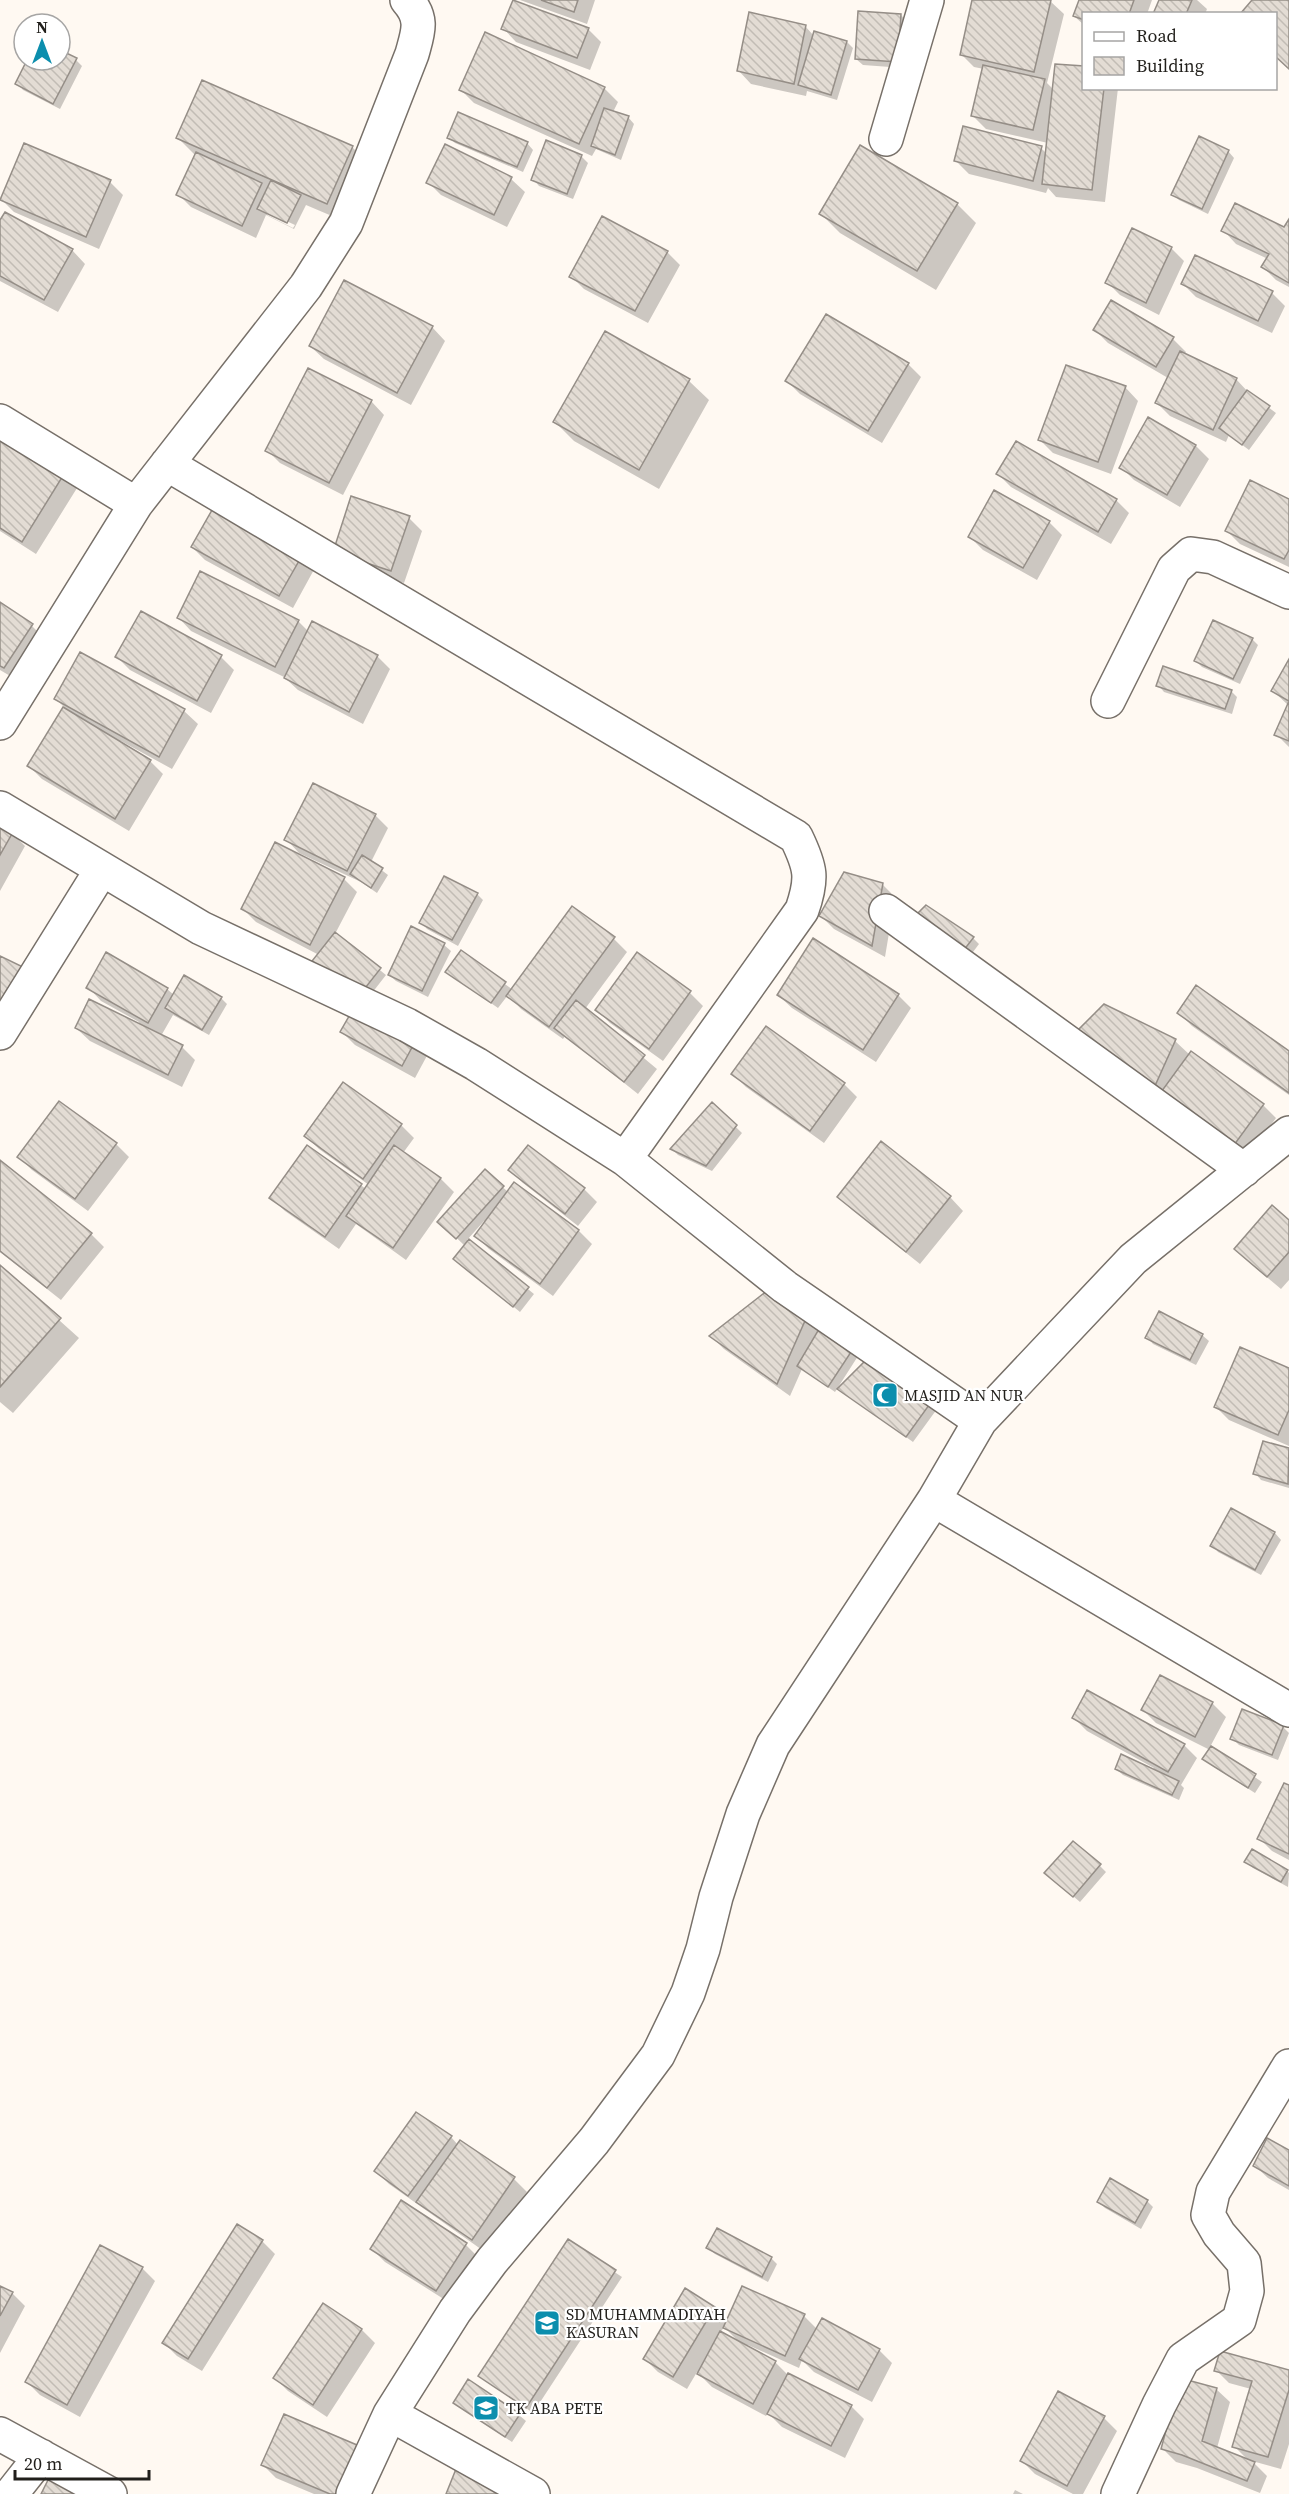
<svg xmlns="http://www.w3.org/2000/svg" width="1289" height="2494" font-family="'Source Serif 4',serif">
	<defs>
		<pattern id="building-back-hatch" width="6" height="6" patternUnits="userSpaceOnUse" patternTransform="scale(1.5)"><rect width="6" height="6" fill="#e3dcd4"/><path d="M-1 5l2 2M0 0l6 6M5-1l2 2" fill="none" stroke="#c2bcb5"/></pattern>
	</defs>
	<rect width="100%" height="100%" fill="#fff9f2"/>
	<path fill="#0003" fill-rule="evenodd" d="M520,0H595L587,24Z
		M974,0L1050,1L1064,14L1047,83L1053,89L1118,88L1105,202L1056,197L1048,188L1046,193L969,174L956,161L1041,148L1046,153L1048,143L986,129L973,116L984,69L974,67L961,54Z
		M1080,0H1152L1147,14H1084V25L1074,16Z
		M1160,0H1197L1207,9L1205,14H1155Z
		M1254,0H1289V68L1276,56V14Z
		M901,15L907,22L904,68L863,65L856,59Z
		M805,26L814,36L847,42L853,48L837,100L807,91L806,96L751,84L738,70Z
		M503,28L588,29L601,42L590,70L516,42Z
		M486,34L604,88L618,102L613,112L628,117L634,124L621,160L596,149L592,156L474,103L461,90Z
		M60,51L76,60L82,66L60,109L23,90L17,83L29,60H60Z
		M449,137L527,143L533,150L523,172L455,143Z
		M178,138L352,147L371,166L346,222L306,205L294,229L266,215L256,238L191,207L178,194L196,156ZM267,212L295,225L293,228L267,215Z
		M547,142L582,157L588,163L573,199L539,186L533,179Z
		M446,146L511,179L525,192L507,227L441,195L428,182Z
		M1228,151L1234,158L1208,214L1179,200L1173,194Z
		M110,182L123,195L99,249L14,212L1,199Z
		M957,204L976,223L936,290L840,233L821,214Z
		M5,214L72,250L85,264L58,312L0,281V223Z
		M1289,222V287L1276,280L1263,267L1268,259L1236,244L1223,230L1285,229Z
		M1171,248L1184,261L1159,315L1120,295L1107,282Z
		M667,252L680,265L648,323L584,289L571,276Z
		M1183,284L1272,293L1285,306L1272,333L1196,297Z
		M432,327L445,341L411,405L324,359L310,346Z
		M1095,330L1173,339L1186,352L1184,355L1236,379L1249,393L1276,413L1249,450L1229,435L1226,442L1170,416L1157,403L1168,378L1108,343Z
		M605,333L689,381L709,400L659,489L574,441L555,422Z
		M908,364L921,377L882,443L800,394L787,381Z
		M1125,387L1138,401L1111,474L1053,453L1040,440Z
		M371,401L384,415L343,495L280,463L267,450Z
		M1148,419L1196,446L1209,459L1180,507L1134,480L1121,467Z
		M0,425L82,480L36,554L0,531Z
		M998,474L1116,500L1129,513L1111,544L1011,487Z
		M1289,501V567L1240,544L1227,531Z
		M217,505L316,566L293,608L205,560L192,547Z
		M409,518L422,531L404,583L348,565Z
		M1049,522L1062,535L1037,580L983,550L970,537Z
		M0,604L32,626L45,639L17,680L0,670Z
		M142,613L221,657L234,670L211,713L130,670L117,657Z
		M178,617L298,621L309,632L377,656L390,669L363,724L298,690L284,677L191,631Z
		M1252,639L1258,645L1240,684L1202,667L1196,661Z
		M80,654L184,711L198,724L172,769L121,741L120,743L150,761L163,774L129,831L42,779L29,766L64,707L56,699Z
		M1289,662V747L1276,734L1288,705L1273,691Z
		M1158,685L1231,691L1237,697L1232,714L1164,692Z
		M375,815L388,828L371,862L388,875L377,893L361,882L299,853L286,839Z
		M0,826L12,833L25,846L0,891Z
		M344,879L357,892L335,934L386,975L365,1002L319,955L256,922L243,909Z
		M882,884L895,897L885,957L834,929L821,916Z
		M477,894L483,900L458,946L427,929L421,922Z
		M572,908L614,939L627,952L585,1009L657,1069L638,1094L565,1036L563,1039L521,1009L508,995L498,1008L447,972L461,952L513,990Z
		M922,924L973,938L979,944L967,960Z
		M412,928L444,945L451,951L428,997L396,981L389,975Z
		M637,954L690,993L703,1006L663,1061L610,1023L597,1010Z
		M88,987L167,989L174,995L221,998L227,1004L209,1035L173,1015L161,1036L182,1047L195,1060L182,1087L90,1041L76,1028L138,1025L139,1022L101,1001Z
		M778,995H898L911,1008L876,1062L792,1008Z
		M356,1006L429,1052L415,1078L355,1045L342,1032Z
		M1179,1013L1289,1052V1095L1192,1026Z
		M767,1028L844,1084L857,1097L824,1143L746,1087L733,1074Z
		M1078,1032L1175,1041L1190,1055L1263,1105L1276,1118L1240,1168Z
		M712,1104L742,1133L712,1171L678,1155L672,1149Z
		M401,1125L414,1138L403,1153L441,1179L454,1192L406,1260L356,1224L339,1249L285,1211L271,1198L308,1147L366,1189L369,1185L319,1149L306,1136Z
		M116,1144L129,1157L88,1211L32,1170L19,1157Z
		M0,1163L91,1234L104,1247L61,1300L0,1252Z
		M510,1170L584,1189L597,1202L578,1226L523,1183Z
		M485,1171L508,1192L514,1184L579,1231L592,1244L553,1296L489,1249L476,1236L486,1223L484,1221L467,1240L534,1294L520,1312L455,1259L465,1246L439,1221Z
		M839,1197H950L963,1211L920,1264L852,1210Z
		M1289,1222V1280L1281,1289L1249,1262Z
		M0,1267L79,1338L13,1413L0,1402Z
		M768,1291L860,1353L835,1392L802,1369L790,1396L724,1349L711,1336Z
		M1202,1335L1209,1341L1196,1365L1153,1344L1147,1337Z
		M1289,1370V1446L1229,1420L1216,1407Z
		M839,1389L931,1402L937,1409L913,1442Z
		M1264,1443L1289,1450V1488L1261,1480L1255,1473Z
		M1232,1510L1275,1533L1281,1540L1261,1575L1218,1552L1212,1545Z
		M1160,1677L1213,1704L1226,1717L1210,1747L1262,1782L1255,1793L1211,1765L1204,1759L1210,1750L1156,1723L1143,1710Z
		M1074,1718L1184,1745L1197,1758L1181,1785L1184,1788L1179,1800L1123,1775L1116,1769L1153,1770L1154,1768L1087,1731Z
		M1283,1727L1289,1733L1278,1760L1239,1745L1232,1738Z
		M1289,1787V1860L1272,1851L1259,1838Z
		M1246,1861L1287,1871L1289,1873L1288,1887L1253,1868Z
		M1100,1866L1106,1872L1080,1902L1053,1879Z
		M451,2137L458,2145L514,2179L527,2192L485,2252L389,2184L376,2171Z
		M1289,2152V2190L1268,2178L1254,2165Z
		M1147,2201L1153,2207L1141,2229L1105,2208L1099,2202Z
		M401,2202L466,2245L479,2258L450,2303L385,2262L372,2249Z
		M262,2241L275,2254L202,2371L177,2356L164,2343Z
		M568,2241L622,2277L533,2413L480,2376Z
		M708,2248L771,2258L777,2264L768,2282L715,2254Z
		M142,2268L155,2281L80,2417L40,2395L27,2382Z
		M0,2287L12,2293L25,2306L0,2353Z
		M686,2291L714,2308L727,2321L804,2316L817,2329L879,2350L892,2363L872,2402L814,2372L802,2360L799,2368L748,2345L747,2347L775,2362L787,2374L851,2406L864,2419L845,2458L782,2427L768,2413L766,2416L712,2387L697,2372L687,2389L658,2372L645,2359ZM724,2327L740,2343L720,2333Z
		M323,2305L362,2330L375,2343L327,2417L288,2391L275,2378Z
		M1216,2370L1289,2371V2444L1281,2469L1252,2461L1267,2476L1260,2493L1197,2468L1176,2462L1163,2449L1216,2389L1230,2402L1217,2448L1248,2460L1234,2446L1251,2389L1229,2383Z
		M1058,2393L1104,2418L1117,2431L1083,2494H1073L1035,2474L1022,2461Z
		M454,2403L519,2415L526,2421L512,2442Z
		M356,2446L370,2459L355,2494H314L276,2478L263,2465Z
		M1015,2490L1023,2494H1013Z"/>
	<path fill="url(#building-back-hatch)" stroke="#958e87" stroke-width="1.5" d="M513,0L589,28L577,58L501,29Z
		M541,0H578L574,12Z
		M972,0H1051L1034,72L960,55Z
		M1079,0H1134L1129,14H1084V20L1073,16Z
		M1159,0H1192L1186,14H1153Z
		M1252,0H1289V69L1276,57V14H1240Z
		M858,11L901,14L898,62L855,59Z
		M749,12L806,25L794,84L737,71Z
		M814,31L847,41L831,95L798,85Z
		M485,32L605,87L579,144L459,90Z
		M60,50L77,58L53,104L15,84L27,60H60Z
		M1055,64L1084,66V88H1104L1092,190L1042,184Z
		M983,65L1045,79L1033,130L971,116Z
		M202,80L353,146L327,204L176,138Z
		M604,108L629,116L615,155L591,146Z
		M458,112L528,142L517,167L447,138Z
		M963,126L1042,146L1033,181L954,161Z
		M1199,136L1229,150L1202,209L1171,195Z
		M546,140L582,155L567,194L531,180Z
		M24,143L111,180L86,237L0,200Z
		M445,144L512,177L494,215L426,183Z
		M860,145L958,203L917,271L819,214Z
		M196,152L262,183L242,226L176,195Z
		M271,180L301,195L287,223L257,209Z
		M1235,203L1284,227L1289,219V283L1261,267L1269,254L1221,231Z
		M5,212L73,249L44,300L0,276V220Z
		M602,216L668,251L635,311L569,277Z
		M1132,228L1172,247L1146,303L1105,283Z
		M1195,255L1273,291L1258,321L1181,284Z
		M344,280L433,326L397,393L309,346Z
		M1111,300L1174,337L1156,367L1093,330Z
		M826,314L909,363L868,431L785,381Z
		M605,331L690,379L639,470L553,422Z
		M1180,351L1237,378L1213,430L1155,403Z
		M1066,365L1126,386L1098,462L1038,440Z
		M308,368L372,400L329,483L265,451Z
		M1247,390L1270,406L1242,445L1219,428Z
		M1148,417L1196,445L1167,495L1119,468Z
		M0,423L69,466L22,542L0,528Z
		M1016,441L1117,499L1098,532L996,474Z
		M1250,480L1289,499V550L1284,559L1225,531Z
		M994,490L1050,521L1023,568L968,537Z
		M351,496L410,516L391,571L333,552Z
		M216,503L304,552L279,596L191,547Z
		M200,571L299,620L275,667L177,618Z
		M0,602L33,624L4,668L0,666Z
		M141,611L222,655L197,701L115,657Z
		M1213,620L1253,638L1233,679L1194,661Z
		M312,621L378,655L349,712L284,678Z
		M80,652L185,709L159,757L54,699Z
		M1289,659V741L1274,735L1289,701L1271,691Z
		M1163,666L1232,690L1225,709L1156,686Z
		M63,707L151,760L115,819L27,766Z
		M313,783L376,814L347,871L284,840Z
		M0,825L13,832L0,855Z
		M275,842L345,877L310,945L241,909Z
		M362,855L383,868L371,888L350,874Z
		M844,872L883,883L872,946L819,916Z
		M444,876L478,893L452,940L419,923Z
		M926,905L974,937L960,955L914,917Z
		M572,906L615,937L549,1027L506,996Z
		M411,926L445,943L422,991L388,975Z
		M335,932L381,968L358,997L312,961Z
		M813,938L899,994L863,1050L777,995Z
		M461,950L506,982L491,1003L445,972Z
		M106,952L168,988L148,1023L86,988Z
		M637,952L691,991L649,1049L595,1010Z
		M0,956L25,968L0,1003Z
		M184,975L222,997L202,1030L165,1008Z
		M1196,985L1289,1051V1093L1177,1013Z
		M89,999L183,1045L168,1075L75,1028Z
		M576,1000L645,1055L624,1082L554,1028Z
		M356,1004L417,1038L402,1066L340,1032Z
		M1104,1004L1176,1039L1154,1088L1076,1032Z
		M766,1026L845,1083L810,1131L731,1074Z
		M1191,1051L1264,1104L1226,1156L1153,1103Z
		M343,1082L402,1124L363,1179L304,1136Z
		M59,1101L117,1143L75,1199L17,1157Z
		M712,1102L737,1125L706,1166L670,1149Z
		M881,1141L951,1196L906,1252L837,1197Z
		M307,1145L362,1184L325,1237L269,1198Z
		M394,1145L441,1178L393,1248L346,1216Z
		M528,1145L585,1188L565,1214L508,1170Z
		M0,1160L92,1233L47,1288L0,1251Z
		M485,1169L504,1186L456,1239L437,1222Z
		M514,1182L579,1230L540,1284L474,1236Z
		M1272,1205L1289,1220V1252L1267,1277L1234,1249Z
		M469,1239L529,1287L513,1307L453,1259Z
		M0,1265L61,1318L0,1387Z
		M768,1290L808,1314L777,1384L709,1336Z
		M1159,1311L1203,1334L1190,1360L1145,1338Z
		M822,1324L855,1346L828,1387L797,1366Z
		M1240,1347L1289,1368V1410L1278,1435L1214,1407Z
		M871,1355L932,1401L906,1437L837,1389Z
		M1263,1441L1289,1448L1288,1484L1253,1474Z
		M1231,1508L1275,1532L1255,1570L1210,1546Z
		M1160,1675L1213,1702L1195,1737L1141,1710Z
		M1087,1690L1185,1744L1168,1772L1072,1718Z
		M1242,1709L1284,1725L1272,1755L1230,1739Z
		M1211,1746L1256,1774L1248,1788L1202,1759Z
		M1121,1754L1179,1781L1172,1795L1115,1769Z
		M1284,1783L1289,1785V1854L1257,1839Z
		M1073,1841L1101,1864L1073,1897L1044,1873Z
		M1252,1849L1288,1870L1281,1882L1244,1862Z
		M416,2112L452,2136L408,2196L374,2171Z
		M1267,2138L1289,2150V2186L1253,2166Z
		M460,2140L515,2177L472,2240L416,2202Z
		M1110,2178L1148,2200L1135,2223L1097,2202Z
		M401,2200L467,2243L436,2291L370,2249Z
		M237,2224L263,2240L188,2359L162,2343Z
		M717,2228L772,2257L762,2277L706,2248Z
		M568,2239L616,2270L526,2408L478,2376Z
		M100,2245L143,2267L67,2405L25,2382Z
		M0,2286L13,2292L0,2316Z
		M742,2286L805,2314L785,2356L723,2328Z
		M685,2288L715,2307L673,2377L643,2359Z
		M323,2303L362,2329L313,2405L273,2378Z
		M822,2318L880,2349L858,2390L799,2359Z
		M720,2331L776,2361L753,2404L697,2374Z
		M1220,2351L1289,2370V2390L1268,2457L1232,2447L1252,2381L1214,2371Z
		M788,2373L852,2405L831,2446L767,2414Z
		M1180,2378L1217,2388L1202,2441L1255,2462L1247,2481L1182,2455L1161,2449Z
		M468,2379L520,2414L505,2437L453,2403Z
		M1058,2391L1105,2416L1067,2486L1020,2461Z
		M284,2414L357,2445L337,2494H330L261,2465Z
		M456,2469L516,2494H446Z
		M53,2470L102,2494H41Z"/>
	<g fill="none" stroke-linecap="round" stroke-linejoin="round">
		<defs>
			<path id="street" d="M886,139L927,0
				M0,421L136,504
				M167,464L796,837C811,868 813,878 802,910L625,1159
				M1108,701L1174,569L1191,554L1213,557L1289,592
				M0,723L136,504L306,286L346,223L412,54C418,32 424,19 407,0
				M0,808L201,928L407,1025L476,1064L625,1159L785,1287L980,1421
				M886,911L1244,1170
				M0,1033L102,869
				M934,1500L1289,1710
				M390,2414L533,2494
				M0,2434L110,2494
				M11,2494L41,2456
				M353,2494L390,2414L455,2311L492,2261L594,2141L658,2055L688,1993L703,1949L716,1897L743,1814L773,1745L934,1500L980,1421L1133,1259L1289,1133
				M1118,2494L1159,2405L1183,2359L1239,2320L1247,2291L1244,2263L1219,2234L1208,2215L1213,2192L1289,2066"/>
		</defs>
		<use href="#street" stroke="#777069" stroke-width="36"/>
		<use href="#street" stroke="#fff" stroke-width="33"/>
	</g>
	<defs>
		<symbol id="mosque-square" viewBox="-11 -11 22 22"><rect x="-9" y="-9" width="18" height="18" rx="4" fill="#0c8ead" stroke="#fff"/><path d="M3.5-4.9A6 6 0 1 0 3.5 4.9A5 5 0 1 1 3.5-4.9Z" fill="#fff"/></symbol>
		<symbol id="school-square" viewBox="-11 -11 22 22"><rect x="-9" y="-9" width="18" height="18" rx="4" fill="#0c8ead" stroke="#fff"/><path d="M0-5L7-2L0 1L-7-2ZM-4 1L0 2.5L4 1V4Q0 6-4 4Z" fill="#fff"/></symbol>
	</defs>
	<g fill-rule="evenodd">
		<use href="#mosque-square" x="870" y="1380" width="30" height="30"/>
		<use href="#school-square" x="532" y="2308" width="30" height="30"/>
		<use href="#school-square" x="471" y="2393" width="30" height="30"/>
	</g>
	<g text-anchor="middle" stroke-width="4.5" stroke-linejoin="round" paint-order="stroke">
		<g font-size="16" fill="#211f1b" stroke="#fff" text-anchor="start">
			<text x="904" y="1401">MASJID AN NUR</text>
			<text x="566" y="2320">SD MUHAMMADIYAH<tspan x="566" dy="18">KASURAN</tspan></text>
			<text x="506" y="2414">TK ABA PETE</text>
		</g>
	</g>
	<rect x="1082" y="12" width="195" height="78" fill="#ffffff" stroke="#a6a5a4" stroke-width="1.5"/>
	<rect x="1094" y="32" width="30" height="9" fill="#ffffff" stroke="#a6a5a4" stroke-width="1.5"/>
	<text x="1136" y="42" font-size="18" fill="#211f1b">Road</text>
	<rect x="1094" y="57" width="30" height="18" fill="url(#building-back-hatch)" stroke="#a6a5a4" stroke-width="1.5"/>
	<text x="1136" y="72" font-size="18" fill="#211f1b">Building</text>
	<g transform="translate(42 42)"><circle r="28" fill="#ffffff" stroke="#a6a5a4" stroke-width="1.5"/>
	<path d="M0-4.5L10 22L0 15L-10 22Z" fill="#0c8ead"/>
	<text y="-9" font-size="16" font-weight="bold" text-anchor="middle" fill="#211f1b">N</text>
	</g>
	<path d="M15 2470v9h134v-9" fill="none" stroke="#211f1b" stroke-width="3"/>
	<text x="24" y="2470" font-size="18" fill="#211f1b" stroke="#ffffff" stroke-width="4.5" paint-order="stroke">20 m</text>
</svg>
